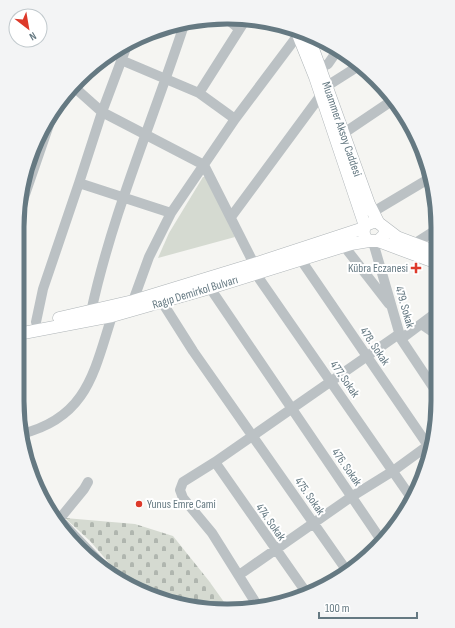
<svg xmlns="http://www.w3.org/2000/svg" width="455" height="628" font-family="'Sofia Sans Condensed',sans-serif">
	<defs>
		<pattern id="cemetery-stones" width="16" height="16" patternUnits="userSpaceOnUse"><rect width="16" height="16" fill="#d5dad1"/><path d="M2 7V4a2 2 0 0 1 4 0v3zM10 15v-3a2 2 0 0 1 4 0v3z" fill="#b0b6af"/></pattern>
	</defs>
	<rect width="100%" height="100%" fill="#f5f5f2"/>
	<path fill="#d5dad1" d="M203,177H206L235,237L158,258L169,233Z"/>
	<path fill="url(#cemetery-stones)" d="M65,518L135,524L173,536L209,581L229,609H200L135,589L128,585L90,541Z"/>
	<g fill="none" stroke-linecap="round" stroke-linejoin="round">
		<defs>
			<path id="major" d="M297,32L315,77L365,226
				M308,35L369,204L378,222
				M384,227L385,234L378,241H369C363,237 362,231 366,225L376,221L397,237L437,252
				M378,241L437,263
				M59,318L133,301L254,264L364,228
				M18,334L112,316L210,288L351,244L369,241"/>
		</defs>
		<use href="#major" stroke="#afb5b8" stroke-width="13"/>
		<path stroke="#bbc1c4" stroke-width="10" d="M227,19L238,28
			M121,60L199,93L235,119
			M313,70L328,64L337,51
			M327,86L357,67
			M74,87L102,112L204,165L254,264
			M199,93L246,19
			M344,133L393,100
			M79,183L171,213
			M21,206L53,113
			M373,212L430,178
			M231,217L321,95
			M373,242L401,339L437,393
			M414,244L436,230
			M344,246L389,304
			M301,260L429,447
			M256,274L412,499
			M210,288L381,540
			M133,301L149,257L171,213L235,119L298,35
			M162,302L193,351L347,571
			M91,312C112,214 153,120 184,25
			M36,322L43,289L79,183L102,112L126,48
			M421,324L437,335
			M401,339L437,312
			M21,434C87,418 94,372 112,316
			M215,462L308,595
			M49,509L110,573
			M57,522L84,489L88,482
			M239,575L351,497L393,471L430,444
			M259,608L212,533L183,498L180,490L183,482L215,462L399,334"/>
		<use href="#major" stroke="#fff" stroke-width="12"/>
	</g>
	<g fill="#dd392a" stroke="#fff" stroke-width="1.5">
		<path d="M414 262h4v4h4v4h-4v4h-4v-4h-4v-4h4z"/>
		<circle cx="139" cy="504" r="4"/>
	</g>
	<g text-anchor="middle" stroke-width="4" stroke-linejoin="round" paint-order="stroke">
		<g font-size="12" fill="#657982" stroke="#fff">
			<text transform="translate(342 129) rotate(71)" y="4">Muammer Aksoy Caddesi</text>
			<text transform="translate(195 292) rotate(-17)" y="4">Ragıp Demirkol Bulvarı</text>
			<text transform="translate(405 307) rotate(74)" y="4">479. Sokak</text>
			<text transform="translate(375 346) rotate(56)" y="4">478. Sokak</text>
			<text transform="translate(345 379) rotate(55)" y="4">477. Sokak</text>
			<text transform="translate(347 467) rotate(55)" y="4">476. Sokak</text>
			<text transform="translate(310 496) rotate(55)" y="4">475. Sokak</text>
			<text transform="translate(271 522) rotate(55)" y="4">474. Sokak</text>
		</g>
		<g font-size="12" fill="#657982" stroke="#fff" text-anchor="end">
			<text x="408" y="272">Kübra Eczanesi</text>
			<text x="147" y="508" text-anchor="start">Yunus Emre Cami</text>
		</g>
	</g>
	<path d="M0 0H455V628H0ZM227 24H228A203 203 0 0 1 431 227V401A203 203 0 0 1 228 604H227A203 203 0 0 1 24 401V227A203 203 0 0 1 227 24Z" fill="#f3f4f5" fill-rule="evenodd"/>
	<path fill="none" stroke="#657982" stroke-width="5" d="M227 24H228A203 203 0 0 1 431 227V401A203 203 0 0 1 228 604H227A203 203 0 0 1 24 401V227A203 203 0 0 1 227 24Z"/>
	<g transform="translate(28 28) rotate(149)"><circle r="19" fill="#ffffff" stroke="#c1c9cd"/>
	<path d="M0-3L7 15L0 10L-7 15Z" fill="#dd392a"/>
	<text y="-6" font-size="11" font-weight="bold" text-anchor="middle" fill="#657982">N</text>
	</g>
	<path d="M319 612v6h98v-6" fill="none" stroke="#657982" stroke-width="2"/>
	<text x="325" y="612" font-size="12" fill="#657982" stroke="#ffffff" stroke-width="3" paint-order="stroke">100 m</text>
</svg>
